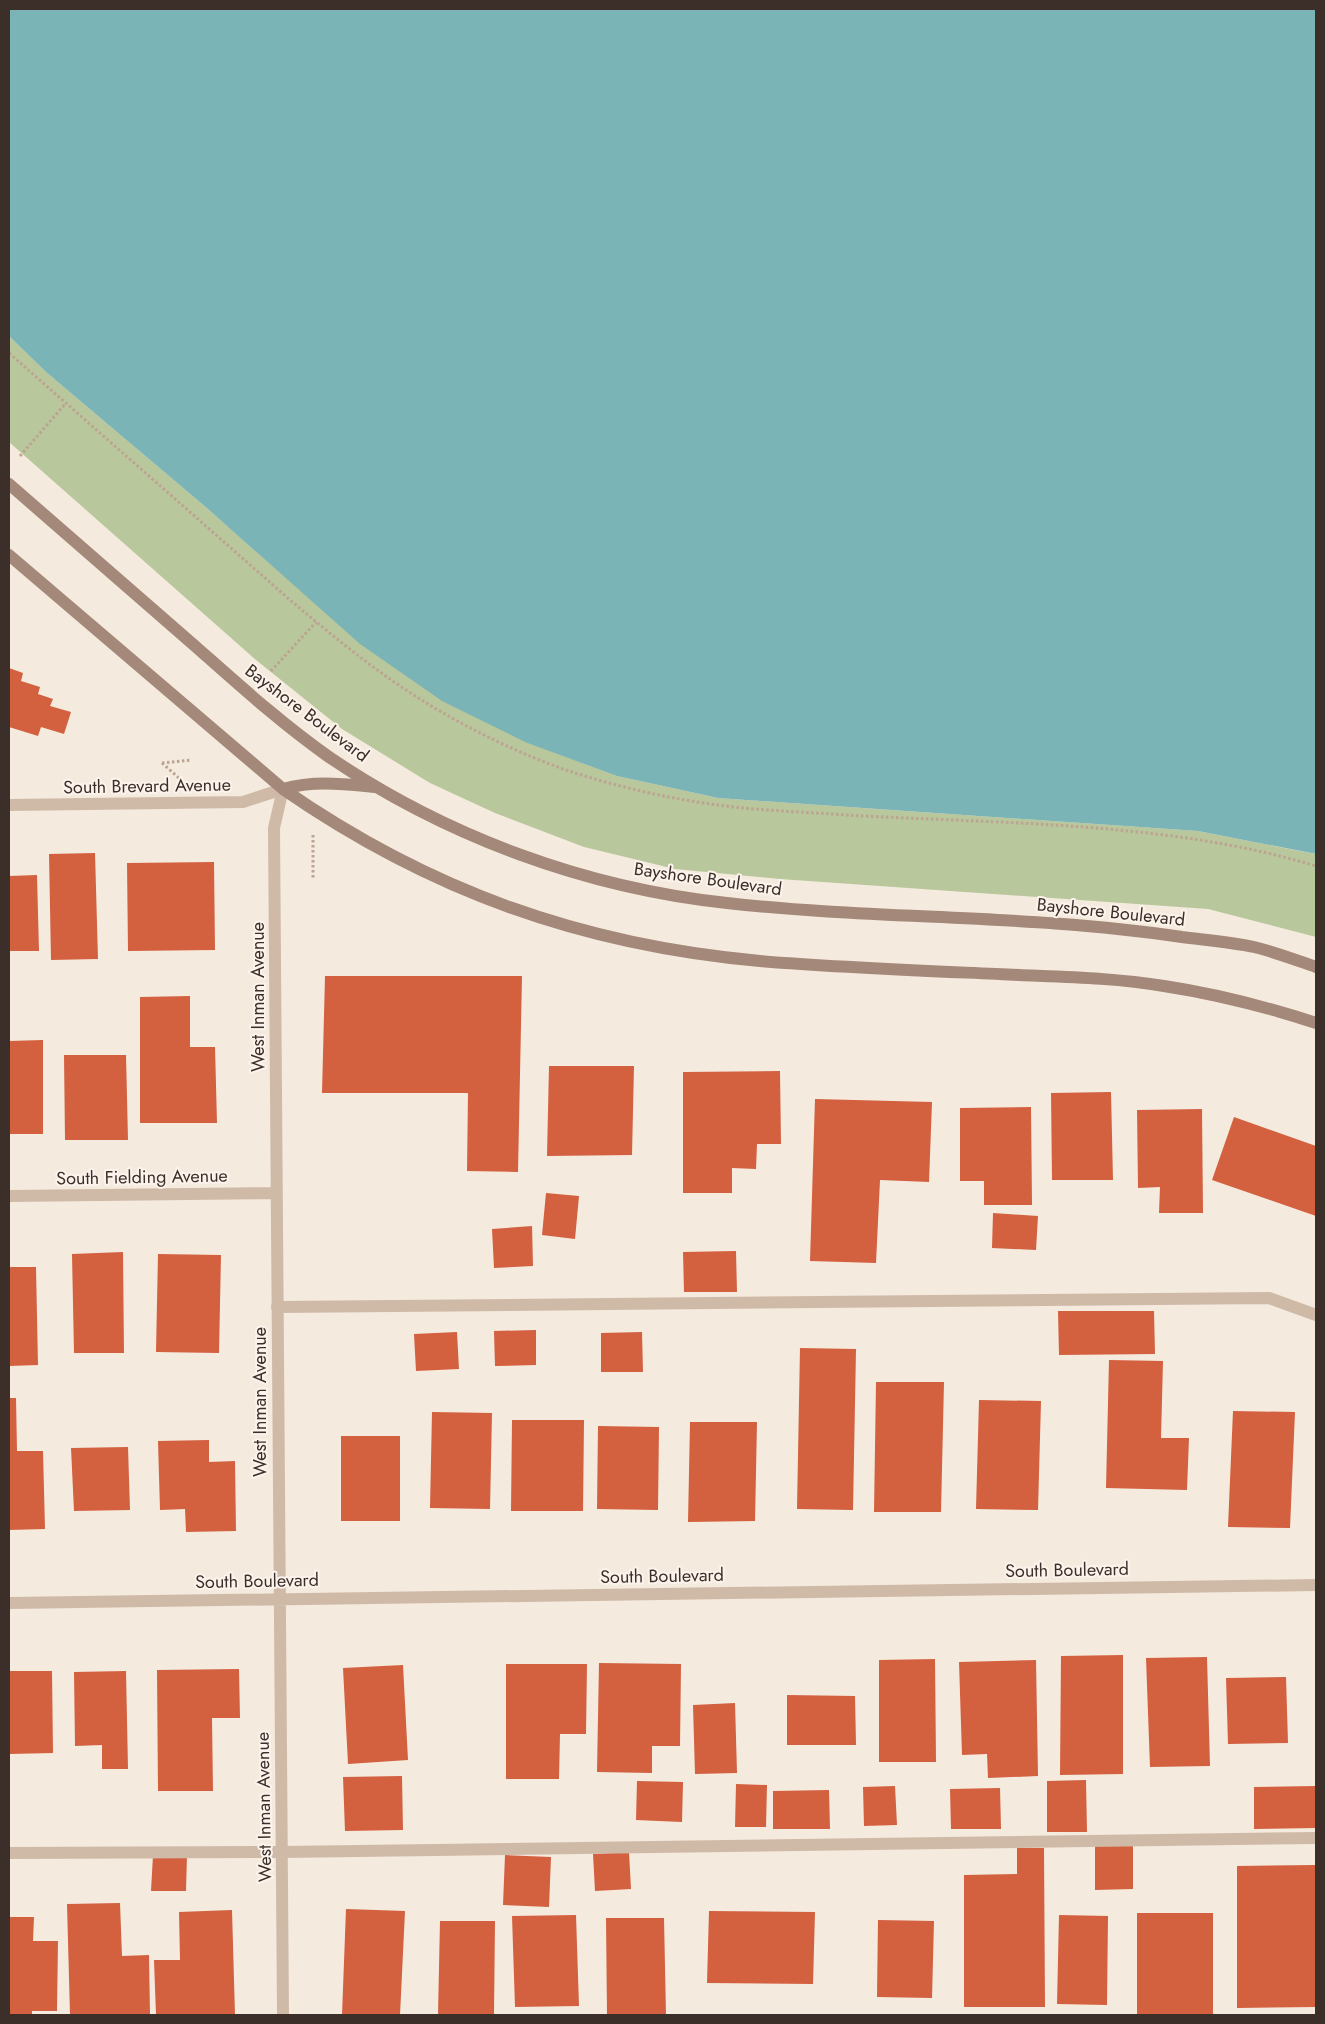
<svg xmlns="http://www.w3.org/2000/svg" width="1325" height="2024" font-family="Jost,sans-serif">
	<rect width="100%" height="100%" fill="#f5eade"/>
	<path fill="#b9c79c" d="M9,336L46,372L208,509L287,578L525,741L617,776L718,798L1198,831L1315,854H1316V937L1208,909L780,879L675,869L584,847L495,813L430,783L342,729L256,660L9,442Z"/>
	<path fill="#7ab4b6" d="M9,9H1316V854L1198,831L718,798L617,776L525,742L442,701L360,644L208,509L46,372L9,336Z"/>
	<path fill="#d3603f" d="M9,668L23,673L21,681L40,687L38,694L53,699L50,706L71,712L64,734L41,727L38,736L9,727Z
		M95,853L98,959L51,960L49,854Z
		M214,862L215,950L128,951L127,863Z
		M37,875L39,951H9V876Z
		M325,976H522L518,1172L467,1171L468,1093H322Z
		M190,996V1047H215L217,1123H140V997Z
		M43,1040V1134H9V1041Z
		M64,1055H126L128,1140H65Z
		M549,1066H634L632,1155L547,1156Z
		M780,1071L781,1144H757L756,1169L732,1168V1193H683V1072Z
		M1111,1092L1113,1180H1052L1051,1093Z
		M815,1099L932,1102L929,1182L880,1180L876,1263L810,1261Z
		M1031,1107L1032,1205H984V1181H960V1108Z
		M1202,1109L1203,1213H1159L1160,1187L1138,1188L1137,1110Z
		M1234,1117L1316,1146V1216L1212,1180Z
		M546,1193L579,1196L575,1239L542,1235Z
		M993,1213L1038,1216L1036,1250L992,1248Z
		M532,1226L533,1266L494,1268L492,1229Z
		M736,1251L737,1292H684L683,1252Z
		M123,1252L124,1353H74L72,1254Z
		M158,1254L221,1255L219,1353L156,1352Z
		M9,1267H36L38,1365L9,1366Z
		M1058,1311H1154L1155,1354L1059,1355Z
		M536,1330V1365L495,1366L494,1331Z
		M457,1332L459,1369L416,1371L414,1334Z
		M642,1332L643,1372H601V1333Z
		M800,1348L856,1349L853,1510L797,1509Z
		M1109,1360L1163,1361L1161,1438H1189L1187,1490L1106,1488Z
		M876,1382H944L941,1512H874Z
		M9,1398H16L17,1451H43L45,1529L9,1530Z
		M979,1400L1041,1401L1038,1510L976,1509Z
		M1233,1411L1295,1412L1290,1528L1228,1527Z
		M432,1412L492,1413L490,1509L430,1508Z
		M512,1420H584L583,1511H511Z
		M690,1422H757L755,1521L688,1522Z
		M598,1426L659,1427L658,1510L597,1509Z
		M341,1436H400V1521H341Z
		M209,1440V1462L235,1461L236,1531L186,1532L185,1509L160,1510L158,1441Z
		M128,1447L130,1510L74,1511L71,1448Z
		M1123,1655V1774L1060,1775L1061,1656Z
		M1207,1657L1210,1766L1150,1767L1146,1658Z
		M935,1659L936,1762H879V1660Z
		M1036,1660L1038,1776L988,1778L987,1754L962,1755L959,1662Z
		M599,1663L681,1664L680,1746H652V1773L597,1772Z
		M506,1664H587L586,1734H560L559,1779H506Z
		M403,1665L408,1760L348,1764L343,1668Z
		M239,1669L240,1718H212L213,1791H158L157,1670Z
		M9,1671H52L53,1753L9,1754Z
		M126,1671L128,1769H102V1745L75,1746L74,1672Z
		M1286,1677L1288,1743L1228,1744L1226,1678Z
		M787,1695L855,1696L856,1745H787Z
		M735,1703L737,1773L695,1774L693,1705Z
		M402,1776L403,1830L345,1831L343,1777Z
		M1086,1780L1087,1832H1047V1781Z
		M637,1781L683,1782L682,1822L636,1820Z
		M736,1784L767,1785L766,1827H735Z
		M895,1786L897,1825L864,1826L863,1787Z
		M1316,1786V1828L1254,1829V1787Z
		M1000,1788L1001,1829H951L950,1789Z
		M829,1790L830,1829H773V1791Z
		M1095,1845H1133V1889L1095,1890Z
		M1017,1848H1044L1045,2007H964V1875L1017,1874Z
		M629,1852L631,1889L595,1891L593,1854Z
		M153,1855H187L186,1891H151Z
		M505,1855L551,1857L549,1907L503,1905Z
		M1316,1865V2007L1237,2008V1866Z
		M120,1903L122,1956L149,1955L150,2015H70L67,1904Z
		M346,1909L405,1911L400,2015H342Z
		M232,1910L235,2015H156L154,1960H180L179,1912Z
		M709,1911L815,1912L813,1984L707,1983Z
		M1137,1913H1213V2015H1137Z
		M576,1915L579,2006L515,2007L512,1916Z
		M1059,1915L1108,1916L1107,2005L1057,2004Z
		M9,1917H34L33,1941H58L57,2011H32V2015H9Z
		M606,1918H664L666,2015H607Z
		M878,1920L934,1921L932,1998L877,1997Z
		M440,1921H495L494,2015H438Z"/>
	<g fill="none" stroke-linecap="round" stroke-linejoin="round">
		<path stroke="#bca392" stroke-width="3" stroke-dasharray="2.5 2.5" stroke-linecap="butt" d="M9,353L290,600C333,636 377,673 425,702C466,728 526,757 572,772C622,788 675,800 726,806C766,811 806,812 846,815C1001,824 1167,821 1316,866
			M20,456L66,403
			M271,671L316,622
			M162,763L180,779
			M162,763L191,760
			M313,835V880"/>
		<path stroke="#cfbaa8" stroke-width="12" d="M277,1307L1269,1298L1316,1315
			M9,1853L282,1852L1316,1838"/>
		<path stroke="#cfbaa8" stroke-width="12" d="M283,789L274,828L283,2015
			M9,805L243,802L283,789
			M9,1196L276,1193
			M9,1603L1316,1585"/>
		<path stroke="#a48879" stroke-width="12" d="M9,484C71,538 133,592 195,646C238,684 282,724 329,757C447,837 586,888 727,903C878,920 1031,914 1182,937C1206,940 1231,942 1254,947C1275,952 1296,960 1316,967
			M9,555L283,789C430,891 582,945 760,961C846,968 933,971 1019,975C1067,977 1116,978 1164,986C1216,994 1267,1007 1316,1023
			M283,789C314,780 344,784 375,787"/>
	</g>
	<g text-anchor="middle" stroke-width="4" stroke-linejoin="round" paint-order="stroke">
		<g font-size="18" fill="#3c2f29" stroke="#fcf4ec">
			<text transform="translate(307 713) rotate(37)" y="6">Bayshore Boulevard</text>
			<text transform="translate(147 786) rotate(-1)" y="6">South Brevard Avenue</text>
			<text transform="translate(708 879) rotate(8)" y="6">Bayshore Boulevard</text>
			<text transform="translate(1111 912) rotate(6)" y="6">Bayshore Boulevard</text>
			<text transform="translate(258 997) rotate(-90)" y="6">West Inman Avenue</text>
			<text transform="translate(142 1177) rotate(-1)" y="6">South Fielding Avenue</text>
			<text transform="translate(260 1402) rotate(-90)" y="6">West Inman Avenue</text>
			<text transform="translate(1067 1570) rotate(-1)" y="6">South Boulevard</text>
			<text transform="translate(662 1576) rotate(-1)" y="6">South Boulevard</text>
			<text transform="translate(257 1581) rotate(-1)" y="6">South Boulevard</text>
			<text transform="translate(264 1807) rotate(-91)" y="6">West Inman Avenue</text>
		</g>
	</g>
	<rect width="1325" height="2024" fill="none" stroke="#3c2f29" stroke-width="20"/>
</svg>
